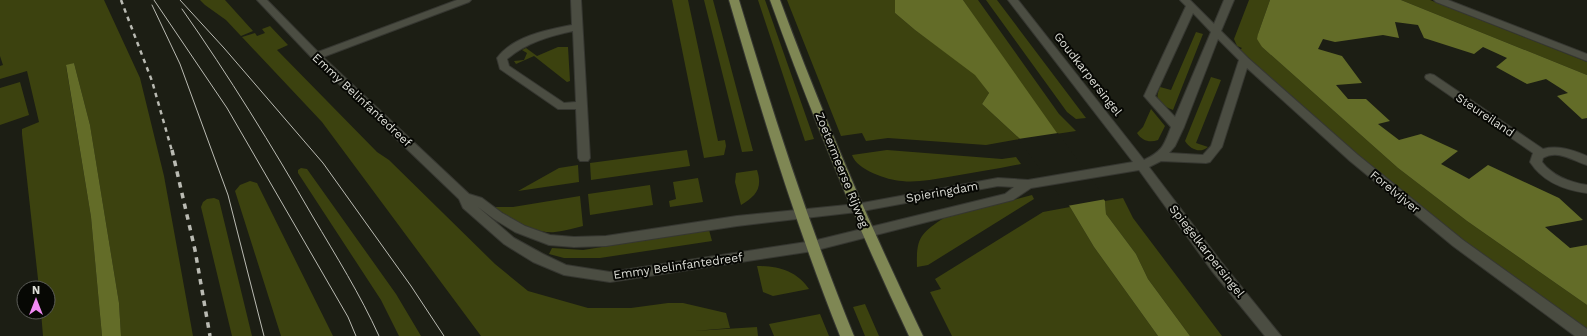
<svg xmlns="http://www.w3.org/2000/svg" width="1587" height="336" font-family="'Work Sans',sans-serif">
	<rect width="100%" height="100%" fill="#1c1e14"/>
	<path fill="#3c420f" d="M0,0H104L140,78L164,176L193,336H121L119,303L90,125L74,63L66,66L91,217L102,336H43L41,312H48V288H39L22,134V129L39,122L27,71L0,79V66L3,65L0,56Z
		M200,0H225L253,31L241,36L226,20L205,5Z
		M672,0H688L718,141L725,140L726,146L724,155L704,158Z
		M704,0H713L753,151L742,152Z
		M758,0H765L814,139L805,141Z
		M787,0H895V13L915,30L975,74L989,93L982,104L1020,139L986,145L888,138L866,141L862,133L841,136Z
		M963,0H978L1059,114L1076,131L1056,134Z
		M986,0H997L1086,118L1076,119L1067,112Z
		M1249,0H1270L1258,34L1262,47L1398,168L1467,221L1587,305V331L1473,248L1346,146L1240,50L1242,48L1237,46L1234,39Z
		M1401,0H1430L1587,62V75Z
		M270,26L288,45L277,50L377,152L389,160L495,264L528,291L588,308H631L668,303H683L726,313L730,328L694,331L757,327L758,336H481L322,122L242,37L255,33L257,36L265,33L262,29Z
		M1196,32L1203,34L1173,110C1159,104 1154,101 1160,87L1171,90Z
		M558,47H568L570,81L567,82L534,56L516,64L514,61L524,60L527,53L522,50L526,48L537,56Z
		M1211,77L1221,80L1196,143L1208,147C1200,154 1190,149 1185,141Z
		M20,82L29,115L0,125V88Z
		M1151,109L1165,126L1158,140C1150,143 1142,141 1137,133L1143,127Z
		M687,150L690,166L591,180L590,163Z
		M887,150L1002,159L1016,157L1021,164C996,169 972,173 948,177C933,179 917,183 902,181C887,180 857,170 852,155Z
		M578,165L579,182L518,191L559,168Z
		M301,168L307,169L396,294L421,336H399L381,300L298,173V170Z
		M757,170C763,188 756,196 741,205L735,182L736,173Z
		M698,178L703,202L670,207L669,201L676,199L673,182Z
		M250,181L257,183L333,336H281L235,191L240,185Z
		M650,185L653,205L590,215L588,194Z
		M1032,195L1034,199L928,265L917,267C916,239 920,233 944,218Z
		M580,196L583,226C574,228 564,231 555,232C535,234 510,218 494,207H513Z
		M214,198L219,200L252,336H232L201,207L203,202L207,199Z
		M1123,198L1133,218L1222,336H1190L1148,279L1136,254L1106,214L1105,201Z
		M1070,207L1094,247L1158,336H952L930,292L941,289L935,279L1043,212Z
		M709,230L712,241L600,258H564L549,254L552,248L583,250Z
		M757,266C778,266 797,271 809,289L773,296L763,292Z
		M865,304L879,336H865L853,307Z
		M820,314L829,336H774L769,324Z"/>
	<path fill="#636c28" d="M895,0H963L1105,201L1106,214L1136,254L1148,279L1190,336H1158L1094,247L1070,207L1020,139L982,104L989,93L975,75L915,30L895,13Z
		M1270,0H1401L1587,75V118L1582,119L1557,96L1568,93L1546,79L1527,84L1496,67L1507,58L1483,47L1474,54L1424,38L1418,25L1395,22L1399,38L1383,35L1335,42L1323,39L1318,49L1342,56L1362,83L1336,85L1348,99H1366L1390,121L1378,124L1399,140L1421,134L1458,151L1441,164L1469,179L1488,165L1559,198L1583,220L1545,227L1570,248L1587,245V305L1467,221L1398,168L1262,47L1257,39L1258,34Z
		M74,63L90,125L119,303L121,336H102L91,217L66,65Z"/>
	<path fill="#1c1e14" d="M1058,133L1106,199L1067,206L1018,139Z"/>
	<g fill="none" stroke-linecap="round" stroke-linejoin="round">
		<defs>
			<path id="minor" d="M257,0H267L318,52L457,0H471L469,2L323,57L469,194L482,198L502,213L525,226L550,235L574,237L606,236L737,216L857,204L998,178L1028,180L1133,162L1008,0H1018L1144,160C1163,151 1164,145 1171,127L1144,96L1186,6L1180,0H1190L1214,24L1224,0H1234L1221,31L1248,58L1358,155L1463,240L1587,329V336H1575L1453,246L1350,161L1247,68L1222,147L1210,162L1206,163L1161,161L1149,167L1222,263L1281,336H1265L1212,271L1139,170L1031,188L1013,200L813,251L610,282L564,275L533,262L504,244L463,208L459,199L312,58ZM1193,13L1211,32L1175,117L1155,96ZM1218,39L1239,60L1211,146L1203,155L1169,153L1175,146L1184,127ZM998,186L1014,187L1005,194L813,241L610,272L566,265L543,254L514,238L478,207L494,219L515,232L549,245L574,247L606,246L737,226L857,212Z
				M571,0H581L590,158L588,161H580L578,158L576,109H558L500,69L497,58C513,36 547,30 572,25ZM573,31L576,102L564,103L509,66L507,59C526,43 549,36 573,31Z
				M1434,0H1448L1587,54V61L1436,2Z
				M1430,74L1434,75L1543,149C1558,145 1573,150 1587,156V165C1573,161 1558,149 1543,158L1542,162C1553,176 1569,182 1587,185V193C1564,190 1543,182 1530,162L1533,153L1426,79L1425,77L1426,75Z"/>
			<path id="major" d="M729,0H739C773,114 809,226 854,336H840C796,226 762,114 729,0Z
				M770,0H780C822,114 870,226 923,336H909C857,226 811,114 770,0Z"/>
		</defs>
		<use href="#minor" stroke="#363731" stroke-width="2"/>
		<use href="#major" stroke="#363731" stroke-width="2"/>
		<use href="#minor" fill="#4b4d42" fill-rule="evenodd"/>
		<use href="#major" fill="#7f8754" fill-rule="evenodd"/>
		<path stroke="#babbb3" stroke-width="1" d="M154,0L227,108L348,317L356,336
			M180,0L224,48L323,163L411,286L444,336
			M152,5L180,64L228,195L264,336
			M182,9C229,76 272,146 313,217C336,256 360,294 379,336"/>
		<path stroke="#babbb3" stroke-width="2.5" stroke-dasharray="4.5 4.5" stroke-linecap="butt" d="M121,0L152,81L172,151"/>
		<path stroke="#babbb3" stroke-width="3.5" stroke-dasharray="5.5 5.5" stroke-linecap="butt" d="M172,150L195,250L210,336"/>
	</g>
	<g text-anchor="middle" stroke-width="4" stroke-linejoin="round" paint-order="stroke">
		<g font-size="12" fill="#dcddd6" stroke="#070804">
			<text transform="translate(1088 74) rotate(52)" y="4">Goudkarpersingel</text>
			<text transform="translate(362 100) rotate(43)" y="4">Emmy Belinfantedreef</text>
			<text transform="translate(1485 115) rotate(34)" y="4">Steureiland</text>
			<text transform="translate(842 170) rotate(68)" y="4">Zoetermeerse Rijweg</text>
			<text transform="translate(942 192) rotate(-10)" y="4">Spieringdam</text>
			<text transform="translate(1395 192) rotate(39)" y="4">Forelvijver</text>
			<text transform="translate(1207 251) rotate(52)" y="4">Spiegelkarpersingel</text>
			<text transform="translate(678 266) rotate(-8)" y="4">Emmy Belinfantedreef</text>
		</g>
	</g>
	<g transform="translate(36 300)"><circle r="19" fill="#070804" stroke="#5c5d58"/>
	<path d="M0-3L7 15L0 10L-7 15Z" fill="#f18af4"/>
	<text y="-6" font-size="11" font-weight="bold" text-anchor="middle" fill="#dcddd6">N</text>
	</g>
</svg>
